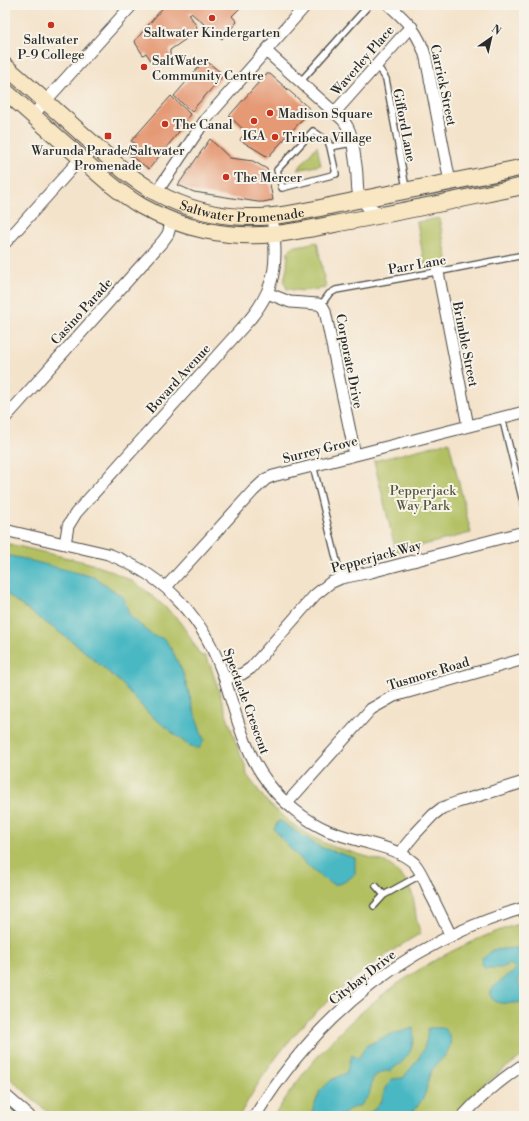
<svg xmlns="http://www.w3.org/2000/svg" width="529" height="1121" font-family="'Libre Bodoni',serif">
	<rect width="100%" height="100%" fill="#f7f3e8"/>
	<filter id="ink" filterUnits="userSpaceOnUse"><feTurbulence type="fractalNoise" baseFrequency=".025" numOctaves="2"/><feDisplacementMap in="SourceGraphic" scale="8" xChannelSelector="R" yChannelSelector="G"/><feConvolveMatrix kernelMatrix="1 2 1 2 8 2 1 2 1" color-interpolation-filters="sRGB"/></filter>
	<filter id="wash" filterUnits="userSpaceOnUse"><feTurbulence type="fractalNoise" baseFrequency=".012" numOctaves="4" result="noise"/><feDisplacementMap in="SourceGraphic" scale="16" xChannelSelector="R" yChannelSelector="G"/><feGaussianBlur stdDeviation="0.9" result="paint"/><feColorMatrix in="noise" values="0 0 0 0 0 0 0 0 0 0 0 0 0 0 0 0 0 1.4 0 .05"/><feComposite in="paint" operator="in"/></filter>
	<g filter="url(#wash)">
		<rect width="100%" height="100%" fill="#f4e3cb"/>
		<path fill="#b2c062" stroke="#6e7646" d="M317,146L321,165L297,170Z
			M439,218L448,263L425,268L417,222Z
			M317,242L326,288L303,291L287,289L284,282L287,267L288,252L292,247Z
			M449,442L471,533L396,552L374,461Z
			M5,543L89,563L109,570L132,581L148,592L176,617L187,632L200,655L205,656L211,667L236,743L241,756L246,767L247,775L268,803L287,820L298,828L322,842L334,847L385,862C399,870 412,885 414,902C416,913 416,923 421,933C361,968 305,1014 266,1072C256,1086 248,1101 239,1116H52L5,1074Z
			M524,922V1055C497,1073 474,1092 452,1116H274C332,1022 418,955 524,922Z"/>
		<path fill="#4ab8c3" stroke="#3a7277" d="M5,555L20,558L94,577L123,597L130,616L152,635L165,639L172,650L183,673L198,724L204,740L199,749L188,745L149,714L121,683L77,645L14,600L5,592Z
			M279,820L320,847L355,858V874C349,879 341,886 333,884C320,881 282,841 274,829Z
			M515,948H524V976L519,978V984L524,990V1002C513,1003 488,1008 490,990L505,977L514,972L515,967L509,964L502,968H484L481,960L493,950Z
			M413,1028L414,1038L410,1052L401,1063L390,1071L381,1072L373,1078L369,1095L361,1105L348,1110L342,1116H308L311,1114L320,1091L331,1080L346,1073L352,1055L358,1059L366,1046L386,1036Z
			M428,1028H444C448,1033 452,1037 450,1045C448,1056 438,1061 432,1070C428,1077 428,1083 426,1091C423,1101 415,1109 408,1116H364L375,1109L382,1100L385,1088L392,1079L403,1078C418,1059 426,1053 428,1028Z"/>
		<g id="blocks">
			<path fill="#e59974" d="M165,5H170L173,7L175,5L242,6L232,16L237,22L222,39L191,13L189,14L197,27L184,35L186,39L170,50V57L162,60L160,57L152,62L146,53L143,55L136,44L135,41Z
				M205,60L224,75L196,106L192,112L174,96Z
				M266,74H270L311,110L268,157L240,140L246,132L229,116Z
				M171,96L190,114L178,133L149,169L129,155L136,144L131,141Z
				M210,139L230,158L253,161L267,169L273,200L263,202H258L194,192L178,185Z"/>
		</g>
	</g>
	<g filter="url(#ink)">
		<use href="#blocks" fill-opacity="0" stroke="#494743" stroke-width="1"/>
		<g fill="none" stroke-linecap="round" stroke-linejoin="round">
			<defs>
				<path id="lane" d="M376,66L381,71L386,79L406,188
					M300,82L369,5
					M313,131L328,141L330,147L336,174L282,188L277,170Z
					M330,147L352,143
					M321,305L329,294L336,290L447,270L524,255
					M502,417L524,506
					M313,465L341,578
					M376,886L384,895
					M374,906L384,895L422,874"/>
				<path id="street" d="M389,5C408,22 419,33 426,58L450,182
					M266,51L343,120C352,131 353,145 355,159C356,165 357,171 357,177C358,191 356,195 367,206C371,210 378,212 384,214
					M335,112L405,33L412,27
					M33,115L132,5
					M156,193L206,119L306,5
					M5,243L81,158
					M437,267L468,426
					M267,293L290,302L318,304L323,307L325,311L355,455
					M5,418L163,241L168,234L172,220
					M5,530L17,533L108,554C168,577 205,619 225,680C236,715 245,753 268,783C283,803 306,821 329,831C339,835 350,838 361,841C378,846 400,850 414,863C422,872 426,884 431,895C438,908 444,922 451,936
					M65,544L68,526L76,513L250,319C279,284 277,258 272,216
					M166,587L253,491L266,479L273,476L524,412
					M225,679L242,674L251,668L315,595L330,583L341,578L371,572L524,532
					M287,803L371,709L394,696L524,659
					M400,854L406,845L415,834L433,815L442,808L458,802L524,782
					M5,1095L29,1116
					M255,1116C319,1012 407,942 524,908
					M463,1116C481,1096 502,1079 524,1064"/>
				<g id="secondary">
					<path id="s1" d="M5,66C33,90 61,115 89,140C110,159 130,178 155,192C183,207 216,217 248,217C283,218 323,207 358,200C413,189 469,179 524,167"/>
					<path d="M5,91C28,111 50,131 73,151C94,170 116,191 141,206C181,229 229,239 275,234C304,231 332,224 361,219C415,209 470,197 524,186"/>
				</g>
			</defs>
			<use href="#lane" stroke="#494743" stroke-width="8"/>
			<use href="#street" stroke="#494743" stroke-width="13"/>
			<use href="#secondary" stroke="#494743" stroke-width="18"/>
			<use href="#lane" stroke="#fff" stroke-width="5.5"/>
			<use href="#street" stroke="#fff" stroke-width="11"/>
			<use href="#secondary" stroke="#f9e7c3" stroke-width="16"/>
		</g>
	</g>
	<g fill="#c8321e" stroke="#f7f3e8" stroke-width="1.5">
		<circle cx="212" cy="18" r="4"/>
		<circle cx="51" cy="25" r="4"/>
		<circle cx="144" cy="67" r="4"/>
		<circle cx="270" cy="113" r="4"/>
		<circle cx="254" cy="121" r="4"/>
		<circle cx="165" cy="124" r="4"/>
		<rect x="104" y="132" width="8" height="8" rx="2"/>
		<circle cx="275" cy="137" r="4"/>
		<circle cx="226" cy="177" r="4"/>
	</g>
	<g text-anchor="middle" stroke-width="4" stroke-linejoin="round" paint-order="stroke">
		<g font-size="13" fill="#2b2b2b" stroke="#f7f3e8" text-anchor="start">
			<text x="212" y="37" text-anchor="middle">Saltwater Kindergarten</text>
			<text x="51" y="44" text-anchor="middle">Saltwater<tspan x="51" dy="15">P-9 College</tspan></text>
			<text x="152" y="65">SaltWater<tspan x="152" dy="15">Community Centre</tspan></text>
			<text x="278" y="118">Madison Square</text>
			<text x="173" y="129">The Canal</text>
			<text x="254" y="140" text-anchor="middle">IGA</text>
			<text x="283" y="142">Tribeca Village</text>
			<text x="108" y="155" text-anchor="middle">Warunda Parade/Saltwater<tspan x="108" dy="15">Promenade</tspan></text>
			<text x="234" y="182">The Mercer</text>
		</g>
		<g font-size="13" fill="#2b2b2b" stroke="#f7f3e8">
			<text transform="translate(362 60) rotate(-49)" y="5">Waverley Place</text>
			<text transform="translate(444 85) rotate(78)" y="5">Carrick Street</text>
			<text transform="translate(405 125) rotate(79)" y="5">Gifford Lane</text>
			<text dy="5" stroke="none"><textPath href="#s1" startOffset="287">Saltwater Promenade</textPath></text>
			<text transform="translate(417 264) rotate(-10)" y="5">Parr Lane</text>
			<text transform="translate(81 311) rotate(-48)" y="5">Casino Parade</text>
			<text transform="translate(466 344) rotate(79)" y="5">Brimble Street</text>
			<text transform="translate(350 361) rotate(79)" y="5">Corporate Drive</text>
			<text transform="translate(178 378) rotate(-48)" y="5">Bovard Avenue</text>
			<text transform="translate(320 449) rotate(-14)" y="5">Surrey Grove</text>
			<text transform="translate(376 556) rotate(-15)" y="5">Pepperjack Way</text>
			<text transform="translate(428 673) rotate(-17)" y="5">Tusmore Road</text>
			<text transform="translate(247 701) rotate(70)" y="5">Spectacle Crescent</text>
			<text transform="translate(362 977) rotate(-38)" y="5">Citybay Drive</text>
		</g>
		<g font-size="13" fill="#54583c" stroke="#f7f3e8">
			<text x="423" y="495">Pepperjack<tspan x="423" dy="15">Way Park</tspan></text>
		</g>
	</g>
	<rect width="529" height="1121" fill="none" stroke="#f7f3e8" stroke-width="20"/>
	<g transform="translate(491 38) rotate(34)" stroke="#f7f3e8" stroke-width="3" paint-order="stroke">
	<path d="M0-3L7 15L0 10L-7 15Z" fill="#2b2b2b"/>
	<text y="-6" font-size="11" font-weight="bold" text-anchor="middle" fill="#2b2b2b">N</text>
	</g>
</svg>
